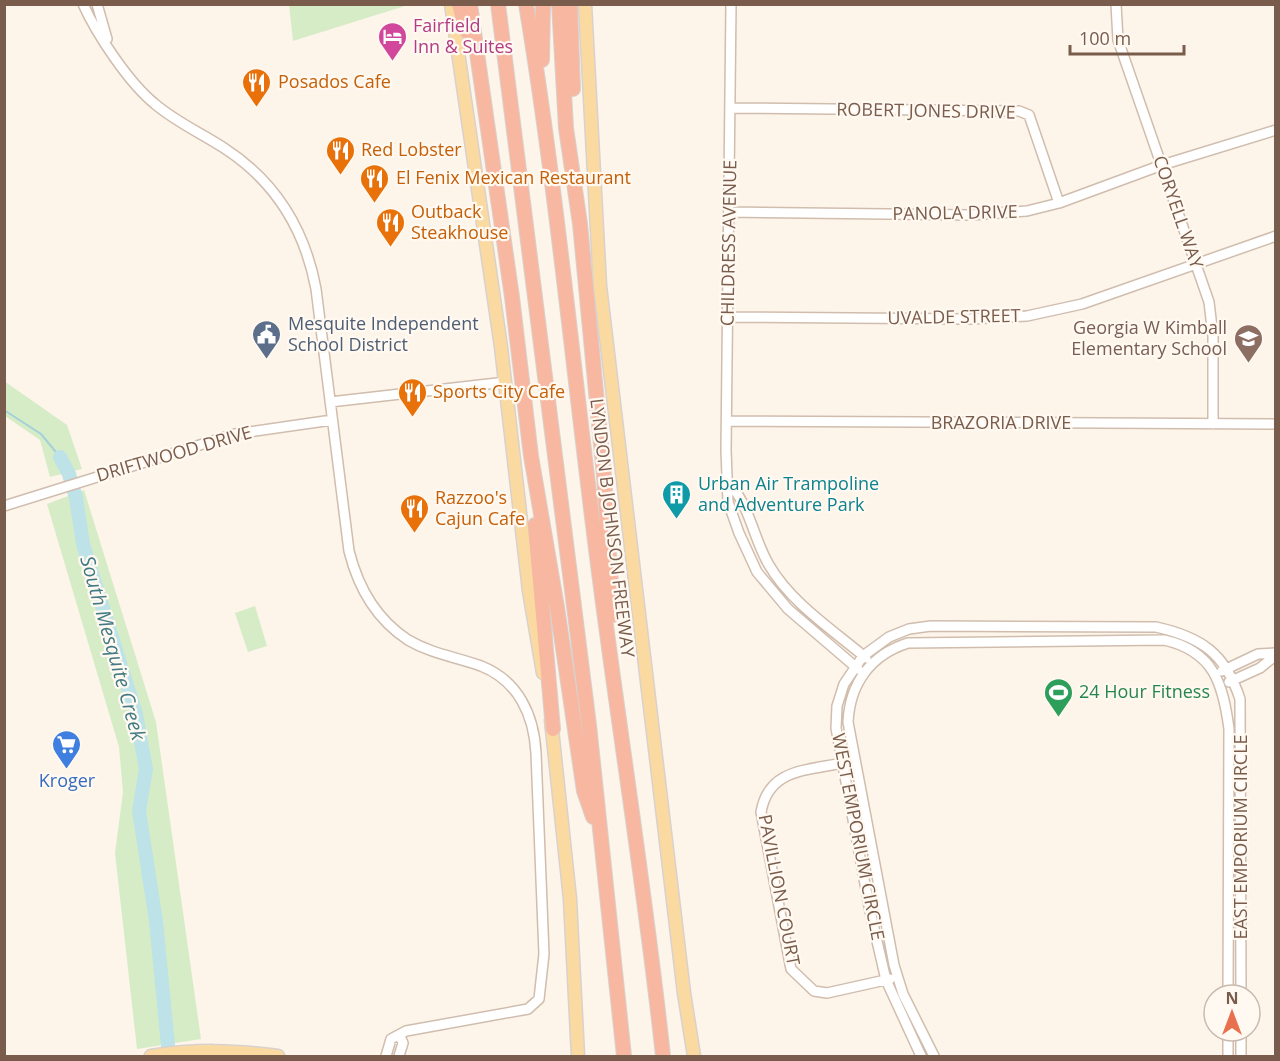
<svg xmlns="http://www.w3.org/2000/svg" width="1280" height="1061" font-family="'Open Sans',sans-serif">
	<rect width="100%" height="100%" fill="#fdf5ea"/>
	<path fill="#d6ecc7" d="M289,4H408V5L293,41Z
		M4,381L67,425L82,469L50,477L40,440L5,416Z
		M84,490L156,722L201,1039L137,1049L115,853L123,792L119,747L47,504Z
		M255,606L267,646L248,652L235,613Z"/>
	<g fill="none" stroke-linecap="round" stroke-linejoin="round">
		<path stroke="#a3d1da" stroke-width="2" d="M4,410L41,434L60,457"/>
		<path stroke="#bde2e8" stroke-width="14" d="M60,457L69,474L76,498L83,544L136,714L146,769L139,811L156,921L169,1056"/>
		<defs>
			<path id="minor" d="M83,4C97,35 129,83 155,104C176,122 201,133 224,148C275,181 305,230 316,289L349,551C358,587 376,619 408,640C432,654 456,657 481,666C519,681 534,716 536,753L544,954L539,999L528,1009L406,1031L391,1039L386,1056
				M97,4L107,39
				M731,4L726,450L728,502L739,533L757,572L788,609L858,669
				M1116,4L1118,40L1209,302L1213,336V424
				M730,108L1019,111L1029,115L1059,203
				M729,212L970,215L1027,211L1059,203L1162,165L1276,130
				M728,317L969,319L1027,316L1082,304L1276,236
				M330,402L506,382
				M727,421L1276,424
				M728,482C750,505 753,538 769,565C791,603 833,630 866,658
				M4,506L235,434L332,420
				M1222,671L1258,654L1276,653
				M1229,682L1260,668L1276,655
				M847,762C809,771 769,767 761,812L791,969L814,991L827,993L890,979
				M1228,1031V1056
				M399,1056L403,1043L400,1036
				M921,1056L886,980L870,911L836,728L837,706L844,684L863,656L889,637L909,629L931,626L1156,627C1201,637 1225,653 1240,699L1241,995
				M934,1056L903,994L894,965L848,722C850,684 870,655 908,643L1164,640C1214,651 1223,684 1229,729L1228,995
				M1241,1056V1031"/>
			<path id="major" d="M451,4L501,347L529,591L543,673
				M585,4L600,286L684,993L694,1056
				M551,720L570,899L578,1056
				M151,1056C196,1049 233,1050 278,1056"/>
			<path id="highway" d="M459,4L466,31
				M470,4L512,297L531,456L557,607L584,791L593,817
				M498,4L589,725L624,1056
				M526,4C556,185 573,368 596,549C617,718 645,887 663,1056
				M559,4L566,128L580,224L604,476L613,615
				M570,4L573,89
				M542,60L543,4
				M535,525L553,729"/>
		</defs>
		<use href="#minor" stroke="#d0bdae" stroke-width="12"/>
		<use href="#major" stroke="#d9d1cd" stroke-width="15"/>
		<use href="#highway" stroke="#d9d1cd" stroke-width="16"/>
		<use href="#minor" stroke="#fff" stroke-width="9"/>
		<use href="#major" stroke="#fbdaa2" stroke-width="12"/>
		<use href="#highway" stroke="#f7b7a0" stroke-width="14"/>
	</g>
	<defs>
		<symbol id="hotel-pin" viewBox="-11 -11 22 30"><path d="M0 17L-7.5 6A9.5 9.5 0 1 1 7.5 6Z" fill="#d1479c" stroke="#fff9f1"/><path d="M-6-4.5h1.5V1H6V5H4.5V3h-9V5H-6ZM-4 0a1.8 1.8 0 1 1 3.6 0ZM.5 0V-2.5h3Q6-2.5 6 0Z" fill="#fff"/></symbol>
		<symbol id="restaurant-pin" viewBox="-11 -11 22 30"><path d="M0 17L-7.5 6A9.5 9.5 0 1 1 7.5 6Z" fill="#e8710a" stroke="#fff9f1"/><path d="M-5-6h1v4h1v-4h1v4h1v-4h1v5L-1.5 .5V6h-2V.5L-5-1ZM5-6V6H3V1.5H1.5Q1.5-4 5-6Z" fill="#fff"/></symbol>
		<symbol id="civic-pin" viewBox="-11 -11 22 30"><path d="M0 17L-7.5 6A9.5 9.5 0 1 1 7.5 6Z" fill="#5c6f8a" stroke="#fff9f1"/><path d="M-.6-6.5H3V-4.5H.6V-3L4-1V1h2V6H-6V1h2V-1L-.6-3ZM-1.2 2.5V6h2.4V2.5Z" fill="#fff"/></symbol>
		<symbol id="school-pin" viewBox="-11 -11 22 30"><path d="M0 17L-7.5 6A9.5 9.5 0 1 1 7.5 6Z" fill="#8d6e63" stroke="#fff9f1"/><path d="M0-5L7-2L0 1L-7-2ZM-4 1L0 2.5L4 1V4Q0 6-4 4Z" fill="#fff"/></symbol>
		<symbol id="building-pin" viewBox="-11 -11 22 30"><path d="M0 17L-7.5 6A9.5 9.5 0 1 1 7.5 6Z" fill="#0f9aa8" stroke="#fff9f1"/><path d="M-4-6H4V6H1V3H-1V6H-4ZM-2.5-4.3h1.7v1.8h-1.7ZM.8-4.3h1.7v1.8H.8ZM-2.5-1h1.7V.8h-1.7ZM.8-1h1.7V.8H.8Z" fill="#fff"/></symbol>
		<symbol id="stadium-pin" viewBox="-11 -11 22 30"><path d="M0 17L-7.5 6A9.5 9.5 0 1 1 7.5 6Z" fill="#2e9e5b" stroke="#fff9f1"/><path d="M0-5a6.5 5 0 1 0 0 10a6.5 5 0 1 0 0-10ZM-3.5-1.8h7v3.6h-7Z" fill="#fff"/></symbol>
		<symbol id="supermarket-pin" viewBox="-11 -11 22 30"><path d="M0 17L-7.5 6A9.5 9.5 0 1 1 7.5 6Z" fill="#3f7fe0" stroke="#fff9f1"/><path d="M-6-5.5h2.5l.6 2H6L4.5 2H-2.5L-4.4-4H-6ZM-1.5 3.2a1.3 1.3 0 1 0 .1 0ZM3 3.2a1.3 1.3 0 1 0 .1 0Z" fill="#fff"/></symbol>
	</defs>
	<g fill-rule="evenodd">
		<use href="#hotel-pin" x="376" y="20" width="33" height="45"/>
		<use href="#restaurant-pin" x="240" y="66" width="33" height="45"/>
		<use href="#restaurant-pin" x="324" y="134" width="33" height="45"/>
		<use href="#restaurant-pin" x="358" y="162" width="33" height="45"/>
		<use href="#restaurant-pin" x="374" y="206" width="33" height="45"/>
		<use href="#civic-pin" x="250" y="318" width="33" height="45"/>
		<use href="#school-pin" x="1232" y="322" width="33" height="45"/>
		<use href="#restaurant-pin" x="396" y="376" width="33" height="45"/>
		<use href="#building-pin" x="660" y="478" width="33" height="45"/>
		<use href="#restaurant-pin" x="398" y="492" width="33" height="45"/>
		<use href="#stadium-pin" x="1042" y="676" width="33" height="45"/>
		<use href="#supermarket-pin" x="50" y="728" width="33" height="45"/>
	</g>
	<g text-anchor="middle" stroke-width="4.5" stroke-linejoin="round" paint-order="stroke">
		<g font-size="18" fill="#b23c85" stroke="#fff9f1" text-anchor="start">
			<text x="413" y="32">Fairfield<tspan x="413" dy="21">Inn &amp; Suites</tspan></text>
		</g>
		<g font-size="18" fill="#c56008" stroke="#fff9f1" text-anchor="start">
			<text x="278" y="88">Posados Cafe</text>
			<text x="361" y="156">Red Lobster</text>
			<text x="396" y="184">El Fenix Mexican Restaurant</text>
			<text x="411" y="218">Outback<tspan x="411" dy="21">Steakhouse</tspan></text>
			<text x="433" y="398">Sports City Cafe</text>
			<text x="435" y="504">Razzoo's<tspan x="435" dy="21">Cajun Cafe</tspan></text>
		</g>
		<g font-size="18" fill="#795c4c" stroke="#fff9f1">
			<text transform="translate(926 111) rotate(1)" y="6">ROBERT JONES DRIVE</text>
			<text transform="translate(1178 212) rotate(71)" y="6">CORYELL WAY</text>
			<text transform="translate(955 213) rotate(-1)" y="6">PANOLA DRIVE</text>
			<text transform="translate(729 243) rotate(-89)" y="6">CHILDRESS AVENUE</text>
			<text transform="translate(954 317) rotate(-1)" y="6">UVALDE STREET</text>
			<text x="1001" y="429">BRAZORIA DRIVE</text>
			<text transform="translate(174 454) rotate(-16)" y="6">DRIFTWOOD DRIVE</text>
			<text transform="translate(612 528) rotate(83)" y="6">LYNDON B JOHNSON FREEWAY</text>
			<text transform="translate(858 837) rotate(79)" y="6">WEST EMPORIUM CIRCLE</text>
			<text transform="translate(1241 837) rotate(-90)" y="6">EAST EMPORIUM CIRCLE</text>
			<text transform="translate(779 890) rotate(79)" y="6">PAVILLION COURT</text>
		</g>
		<g font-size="18" fill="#4e5e75" stroke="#fff9f1" text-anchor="start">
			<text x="288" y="330">Mesquite Independent<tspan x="288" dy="21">School District</tspan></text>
		</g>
		<g font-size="18" fill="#785e54" stroke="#fff9f1" text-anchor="end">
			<text x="1227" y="334">Georgia W Kimball<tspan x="1227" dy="21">Elementary School</tspan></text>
		</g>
		<g font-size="18" fill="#0d838f" stroke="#fff9f1" text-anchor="start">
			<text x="698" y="490">Urban Air Trampoline<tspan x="698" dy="21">and Adventure Park</tspan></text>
		</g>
		<g font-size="18" fill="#27864d" stroke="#fff9f1" text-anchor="start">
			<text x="1079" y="698">24 Hour Fitness</text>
		</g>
		<g font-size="18" fill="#366cbe" stroke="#fff9f1">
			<text x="67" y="787">Kroger</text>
		</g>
		<g font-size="20" font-style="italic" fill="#427a85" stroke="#fff9f1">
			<text transform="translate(113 648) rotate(74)" y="7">South Mesquite Creek</text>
		</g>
	</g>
	<rect width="1280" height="1061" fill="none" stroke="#795c4c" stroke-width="12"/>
	<g transform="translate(1232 1013)"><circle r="28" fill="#fff9f1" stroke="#c9baaf" stroke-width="1.5"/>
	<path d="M0-4.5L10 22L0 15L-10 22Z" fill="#e8704e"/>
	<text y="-9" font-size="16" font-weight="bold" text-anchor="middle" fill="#795c4c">N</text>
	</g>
	<path d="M1070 45v9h114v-9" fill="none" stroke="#795c4c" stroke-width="3"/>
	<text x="1079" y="45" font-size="18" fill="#795c4c" stroke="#fff9f1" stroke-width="4.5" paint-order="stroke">100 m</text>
</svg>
